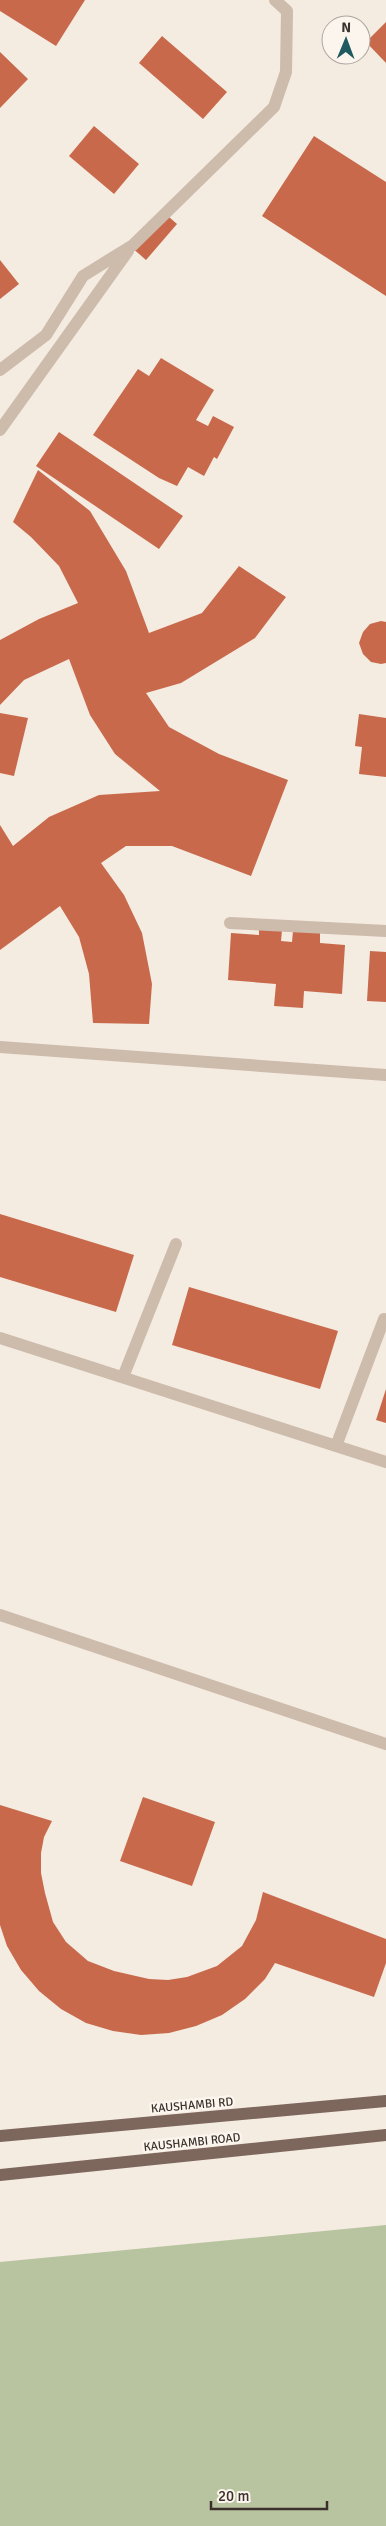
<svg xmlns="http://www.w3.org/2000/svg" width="386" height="2526" font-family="Signika,sans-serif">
	<rect width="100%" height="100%" fill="#f4ebe1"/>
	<path fill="#b8c4a0" d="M386,2225V2526H0V2262Z"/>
	<path fill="#c8694b" d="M0,0H85L56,46L0,11Z
		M386,22V63L366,42Z
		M162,36L227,92L203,119L139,63Z
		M0,52L28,79L0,108Z
		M94,126L139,164L114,194L69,156Z
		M314,136L386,182V296L262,216Z
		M161,210L177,224L146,260L130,246Z
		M0,260L19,284L0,299Z
		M161,358L214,390L196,420L208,426L213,416L234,427L217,459L214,457L204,476L188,467L177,486L159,478L93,435L138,369L149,376Z
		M59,432L183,516L159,549L36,466Z
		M38,470L90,511L126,571L149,633L202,613L239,566L286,597L255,638L181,683L146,693L169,727L219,754L288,780L251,876L172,846H126L101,863L124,895L142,933L152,984L149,1024L93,1023L89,974L79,937L60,906L0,950V825L13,846L49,817L99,795L160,791L115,754L90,715L69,659L24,680L0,705V640L39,619L78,603L59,566L31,537L13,522Z
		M381,621L386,622V663L381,664L371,662L363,654L359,643L363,632L370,624Z
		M0,713L28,718L14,776L0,773Z
		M359,714L386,718V777L359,774L362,747L355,746Z
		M259,929L282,930L281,941L292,942L293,931L320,933V943L345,945L342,994L304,991L303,1008L274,1006L276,984L228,980L231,933L259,935Z
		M370,951L386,952V1002L367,1001Z
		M0,1214L134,1255L116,1312L0,1277Z
		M189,1287L338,1331L320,1389L172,1345Z
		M386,1389V1423L376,1420Z
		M143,1797L215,1822L192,1886L120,1861Z
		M0,1805L52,1821L44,1837L41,1853V1873L45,1893L53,1922L66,1942L88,1961L114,1971L149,1979L168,1980L187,1977L217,1966L242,1946L256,1920L263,1892L386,1939V1963L374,1997L275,1963L265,1979L245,1999L222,2015L196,2026L169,2033L141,2035L113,2031L86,2023L61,2009L39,1991L21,1970L7,1946L0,1925Z"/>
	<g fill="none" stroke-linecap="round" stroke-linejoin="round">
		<path stroke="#cdbbac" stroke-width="12" d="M0,370L46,335L83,276L133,245L274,107L286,72L287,11L275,0
			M0,430L128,251
			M230,923L386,931
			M0,1047L386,1075
			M0,1338L386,1462
			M123,1377L176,1244
			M336,1446L384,1319
			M0,1615L386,1744"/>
		<path stroke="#7d675c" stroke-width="12" d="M0,2136L386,2101
			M0,2175L386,2135"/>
	</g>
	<g text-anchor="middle" stroke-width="5" stroke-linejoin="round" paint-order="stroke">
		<g font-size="12" fill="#3b302b" stroke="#fbf5ee">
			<text transform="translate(192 2105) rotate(-5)" y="4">KAUSHAMBI RD</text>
			<text transform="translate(192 2142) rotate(-6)" y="4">KAUSHAMBI ROAD</text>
		</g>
	</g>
	<g transform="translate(346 40) rotate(1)"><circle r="24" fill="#fbf5ee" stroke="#aea6a0"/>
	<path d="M0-4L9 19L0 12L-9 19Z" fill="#1f5a5e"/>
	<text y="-8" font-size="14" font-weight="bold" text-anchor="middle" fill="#3b302b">N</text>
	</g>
	<path d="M211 2501v8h116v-8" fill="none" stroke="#3b302b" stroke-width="2.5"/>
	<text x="218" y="2501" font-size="15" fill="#3b302b" stroke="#fbf5ee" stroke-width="4" paint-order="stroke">20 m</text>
</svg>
